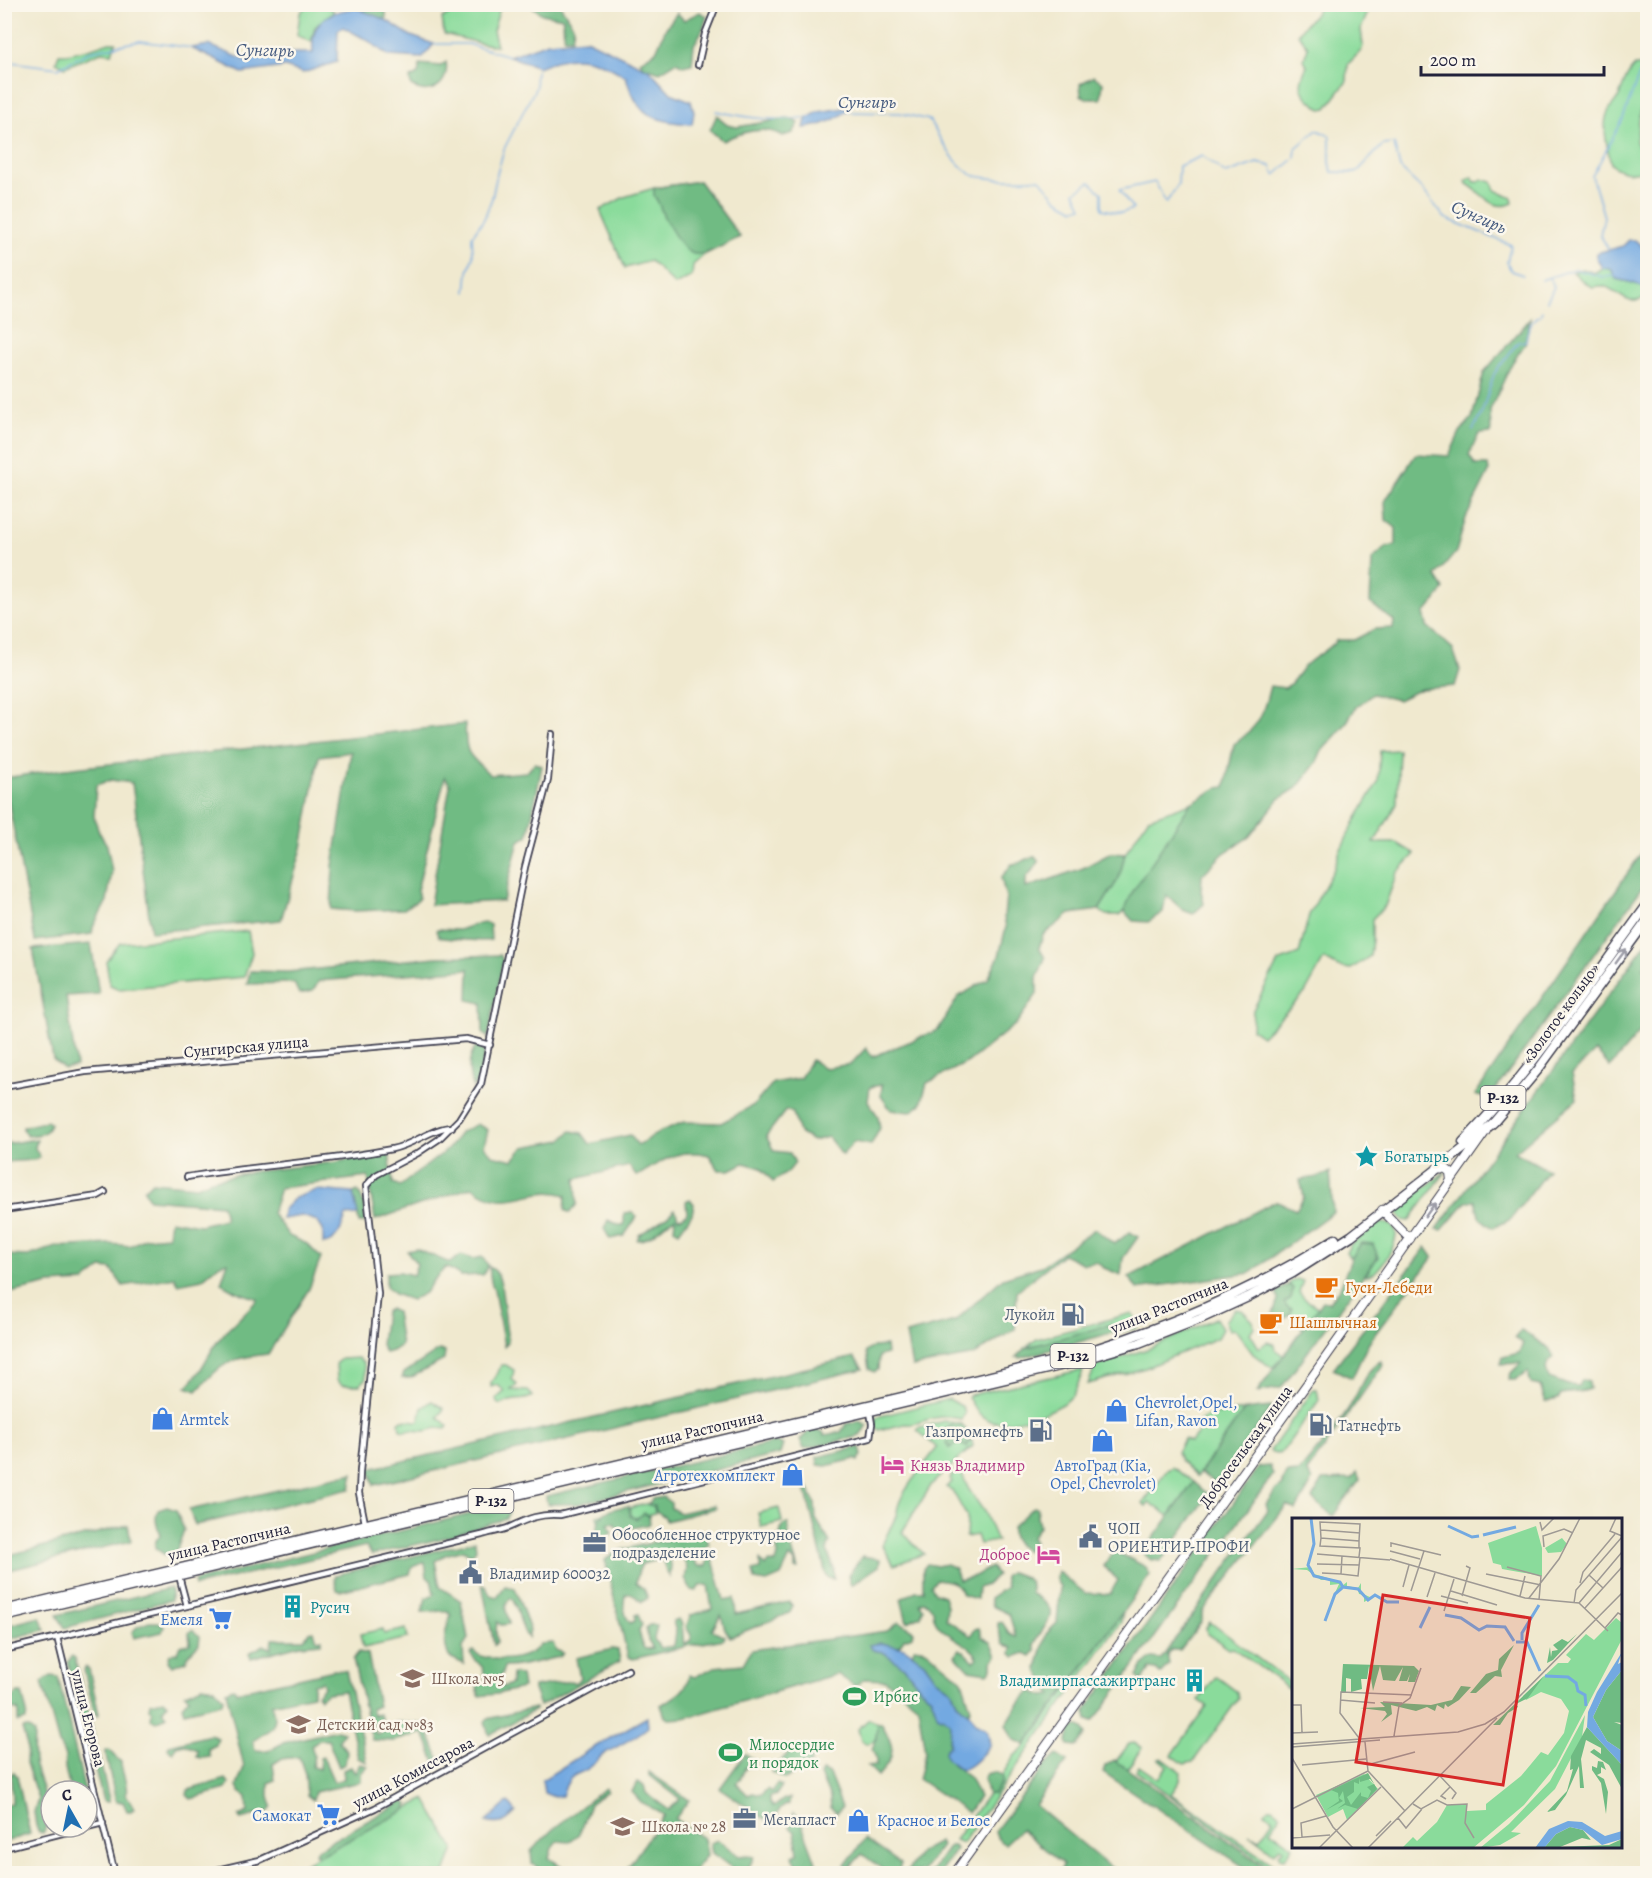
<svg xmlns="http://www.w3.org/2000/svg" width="1652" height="1878" font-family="Alegreya,serif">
	<rect width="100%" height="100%" fill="#fbf7ec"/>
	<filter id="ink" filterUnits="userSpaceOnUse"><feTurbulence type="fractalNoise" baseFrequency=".0167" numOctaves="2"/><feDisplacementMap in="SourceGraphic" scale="12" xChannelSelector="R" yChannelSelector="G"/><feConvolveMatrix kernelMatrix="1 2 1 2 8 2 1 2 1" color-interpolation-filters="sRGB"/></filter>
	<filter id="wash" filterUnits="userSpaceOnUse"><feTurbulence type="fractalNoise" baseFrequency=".008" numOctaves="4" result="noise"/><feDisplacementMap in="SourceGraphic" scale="24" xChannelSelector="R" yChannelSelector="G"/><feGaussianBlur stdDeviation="1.35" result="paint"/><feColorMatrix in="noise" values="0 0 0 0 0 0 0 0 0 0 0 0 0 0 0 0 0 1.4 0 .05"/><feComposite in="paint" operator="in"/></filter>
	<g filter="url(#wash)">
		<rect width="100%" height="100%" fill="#f0e9cf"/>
		<path fill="#8adb9b" stroke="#567e6b" stroke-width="1.5" d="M478,4L499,5L500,8L493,31L497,46L479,43L444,34L442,18L453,12Z
			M306,5H330L329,7L334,11L315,27L311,42L297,35L300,14Z
			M1321,5H1368V12L1361,29L1363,46L1361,51L1348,64L1347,81L1327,108L1321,109C1302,94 1295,89 1307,66L1304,59L1308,47L1298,34C1306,21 1314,18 1321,5Z
			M109,42H116L112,53L101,52L65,67L56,62L59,54C73,55 95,47 109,42Z
			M1647,62V90L1643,95L1636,141L1638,146L1647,152V167C1638,175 1620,173 1611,164C1608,150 1601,126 1608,112C1611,106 1616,101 1619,96C1624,85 1626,74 1635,66H1642Z
			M1472,177L1475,182H1479L1482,179L1492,182L1495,190L1512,198L1513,203C1493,213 1482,192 1467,184L1466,181Z
			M699,181L740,237L704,255L693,265L692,276L675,285L650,261L625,268L600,210L624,197L654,188Z
			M1602,268L1611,269L1616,279L1633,283L1647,289V296C1626,311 1619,289 1603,286C1600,285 1596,287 1593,287C1586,285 1578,277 1573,272L1583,269L1594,273Z
			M1399,750L1397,804L1374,843H1397L1415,854L1397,873L1385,906L1372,919V940L1370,956L1351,969L1338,967L1324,959L1305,993L1262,1036L1252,1029L1253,1010L1278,962L1299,954L1309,915L1334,869L1339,853L1354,823L1378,782L1380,751Z
			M1191,803L1189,821L1143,890L1120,915H1106L1099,910L1119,878L1125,854L1148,818Z
			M248,931L252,953L244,977L119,989L110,985L106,961L120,943Z
			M1446,1171L1409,1221L1402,1220L1396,1210Z
			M1379,1223C1414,1221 1386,1263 1374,1273C1372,1274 1366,1276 1365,1276L1378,1257L1361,1243L1351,1259L1346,1253L1350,1245Z
			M1297,1279L1303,1281L1299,1292L1306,1300L1319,1308L1303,1329L1290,1313L1292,1309L1287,1307L1284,1303L1291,1298L1293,1289L1289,1284L1290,1281Z
			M1235,1309L1242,1310L1253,1321L1254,1327L1250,1333L1259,1348L1267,1342L1275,1344L1276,1350L1284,1356L1272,1368L1253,1354L1235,1329L1229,1330L1225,1321Z
			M1132,1313L1139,1324L1137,1328L1114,1333H1112L1114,1327L1111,1325L1025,1348L1037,1339Z
			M1216,1318L1222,1329L1217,1338L1145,1368L1088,1384L1096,1365L1148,1349Z
			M358,1358L364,1364L366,1379L360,1385H342L337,1380L336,1363L341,1359Z
			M501,1365H506L514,1370L512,1379L517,1385L511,1390L528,1391L533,1396C521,1403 515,1396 501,1405L497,1403L496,1399L505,1391L497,1385L491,1387V1382L498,1373Z
			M1081,1370L1083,1371C1079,1380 1077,1390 1071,1397C1057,1412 1010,1427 991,1421C980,1418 973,1407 968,1397L970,1395Z
			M1314,1389H1317L1319,1400L1282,1452L1280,1454L1270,1451Z
			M949,1399L963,1407L965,1414L961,1419C952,1417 944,1416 935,1418C925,1419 915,1426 905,1424L879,1430L875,1427L876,1417Z
			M432,1401L444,1409L438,1417L448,1426L446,1429C431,1426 433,1431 423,1431C415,1431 411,1429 403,1431L400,1429L399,1422L402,1420L419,1421L422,1408Z
			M1244,1410L1197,1476L1180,1460L1177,1452L1184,1439L1190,1442L1201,1429L1196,1425C1206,1412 1228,1413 1244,1410Z
			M944,1421L955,1423L946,1429L950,1436L949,1448L959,1443L967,1447L971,1437L973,1446L932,1484L902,1532L924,1554L894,1565L882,1545L897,1514C896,1496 926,1463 937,1448L917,1430V1428Z
			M959,1467L968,1488L985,1513L997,1541L979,1544L976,1535L966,1537L967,1517L952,1490L946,1487L952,1482L950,1478Z
			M1172,1467L1194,1482L1169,1516L1149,1502L1146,1506L1143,1503L1167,1470Z
			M653,1502L655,1513L600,1526L597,1516Z
			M779,1508L782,1522L761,1527L758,1513Z
			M1123,1612L1121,1622L962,1843L955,1840L988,1794H994L1002,1781V1775L1015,1755L1023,1749Z
			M1210,1622L1293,1685V1691L1233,1648L1229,1649L1207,1633L1206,1628Z
			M383,1629L384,1634L406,1629L408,1638L363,1648L360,1634Z
			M1216,1676L1237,1692L1238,1699L1193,1762L1184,1764L1172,1755L1207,1706L1199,1700Z
			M869,1719L877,1724L876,1740L867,1744L861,1741L858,1729Z
			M1134,1743L1142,1748L1127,1769L1116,1761L1129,1744Z
			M1162,1758L1181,1772L1180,1781L1171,1794L1286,1873L1291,1867L1296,1873H1278L1136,1771L1139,1766L1158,1779L1167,1766L1159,1759Z
			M425,1799L454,1849L445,1873L285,1874Z
			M1269,1808H1273L1281,1814L1270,1830L1293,1846L1285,1858L1280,1857L1279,1854L1283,1849L1280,1847L1274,1853L1249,1834L1259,1840L1273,1819L1264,1812Z"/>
		<path fill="#6fbb83" stroke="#486e5f" stroke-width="1.5" d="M361,5H386V20L366,13Z
			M530,5H560L574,27L572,38H564L563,18L542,14Z
			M700,12L707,16L703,29L694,45L692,64L683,66L676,62L660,72L642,66L640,61L656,51L666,28L677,13L684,20Z
			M446,62C450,84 431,98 411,86L410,78L418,74L420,64L441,66Z
			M1094,76L1103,83L1101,99H1088L1081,95L1080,84Z
			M717,115L727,125L737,127L789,118L799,123L793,133L783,136C764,125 741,132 723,141L710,130Z
			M699,181L740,237C693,261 691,265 664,217C660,209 660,203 654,196V188Z
			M1530,319L1525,344L1512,363L1490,410L1491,433L1479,434L1469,455L1475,465H1488L1489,472L1466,518L1456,552L1436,576L1444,589L1430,608L1424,613L1427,626L1453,649L1460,670L1455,686L1421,689L1398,700L1373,694L1356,707L1345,725L1321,752L1317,762L1297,788L1279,799L1249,837L1224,853L1202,875L1201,891L1204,904L1193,914L1183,910L1166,895L1163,912L1148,922L1133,921L1124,911L1133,891L1191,803L1217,788L1225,787L1234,744C1259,727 1263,715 1270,686L1285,688C1295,682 1298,671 1307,664C1317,655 1328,651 1337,640H1354L1375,629L1393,628L1394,621L1370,603L1372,560L1385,548L1396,545V528L1386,520L1385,501L1416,454L1449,456L1460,432L1472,418L1484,372Z
			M465,724C466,759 468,752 490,775L527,772L535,763L542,766L528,836L519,841L503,901L430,905L450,785L445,777L417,890L419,899L404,909L355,911L331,909L333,866L351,752L319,756L302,848L281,920L151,932L132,783L111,780L96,785L94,817L99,832L107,845L112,871L107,901L93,927L92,934L35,941L7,795H5V778L65,769Z
			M1647,845V881L1489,1099L1475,1095Z
			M1111,853L1125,854L1119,878L1099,910L1070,914L1043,935L1039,948L1045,958L1037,978V994L1016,1024L968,1062L927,1083L921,1104L911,1112L891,1110L881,1096L882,1085L870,1087L868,1101L878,1116L880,1128L871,1145L854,1142L842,1155L828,1137L813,1141L799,1133L793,1113L786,1110L766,1136L774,1151L790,1153L795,1163L788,1172L773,1182L761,1168L744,1163L730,1170H719L709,1155C678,1147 663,1161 637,1176L629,1166L576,1179L577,1204L570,1213L565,1210L566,1195C529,1183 511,1216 472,1187L375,1220L368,1177L280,1188L272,1213L289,1236L307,1244L321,1258L309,1289L268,1354C228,1359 224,1361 197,1391L186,1387C203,1372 207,1354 221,1337C232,1324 246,1313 258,1299L235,1291L221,1283L228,1262L220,1264L202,1279L178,1284L175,1277L123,1286L111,1269L102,1268L84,1282L50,1284L5,1294L4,1255L28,1256L56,1247L110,1244L130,1246L145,1238L168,1236L170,1220L200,1225L225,1219L222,1205L149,1199L144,1190L152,1182L197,1186L211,1180L250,1172L336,1162L389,1152L393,1183L400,1186L448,1149L461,1132L477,1124L488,1130L484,1146L492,1155L513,1160L524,1147L562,1140L571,1131L582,1133L590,1144L630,1135L638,1145L661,1131L684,1122L721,1123L754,1105L773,1083L800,1078L811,1060L825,1068L851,1064L866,1048L872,1057L938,1030L958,997L988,979L999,956L1006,927L1004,917L1006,897L1001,878L1012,864L1019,863L1034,856L1039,862L1026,878V888L1083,868Z
			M486,923L490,925L491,940C485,942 445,939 439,937L436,931L437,929L459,930L476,924Z
			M1647,942V962L1643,968H1647V1024L1610,1067L1596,1051L1572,1074L1577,1099L1515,1152L1548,1170L1511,1219L1493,1228L1480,1218L1475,1201H1467L1442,1230L1437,1229Z
			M91,944L99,994L66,996L76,1066L64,1069L53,1059L33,949Z
			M500,955L503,960L488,1038L483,1033L482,1003L468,1000L469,969L319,981L313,991L299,994L294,983L247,984L250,971L288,972L436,957Z
			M476,1046L481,1047L485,1053L479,1078L473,1088C468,1074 467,1059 476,1046Z
			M47,1121L50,1123C48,1135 38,1135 27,1136L23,1131V1127Z
			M37,1139L35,1148L40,1157L33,1160L5,1162V1144Z
			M1330,1172L1333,1212L1250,1273L1137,1289L1129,1277L1276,1201L1296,1210L1304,1197L1300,1180C1311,1177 1320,1179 1330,1172Z
			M358,1191C364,1202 367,1211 364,1223H359L353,1193Z
			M687,1200H691L694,1204L692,1214L679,1232L674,1229L675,1218C662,1224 651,1241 637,1240L639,1235L665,1218L675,1209L678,1218L683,1217L687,1213L686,1202Z
			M633,1212L637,1217L624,1236L610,1239L604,1229L608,1220L618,1225H624V1213Z
			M1095,1229L1114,1244L1130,1232L1138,1237L1123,1258L1121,1275L1104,1268L1096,1262L1084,1264L1063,1254L1017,1291L1015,1329L974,1355L912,1367L906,1334L955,1321L1003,1278L1041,1266Z
			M1361,1243L1373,1244L1378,1257L1281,1388L1257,1392L1323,1301L1329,1302L1340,1288L1351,1259Z
			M1426,1247L1433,1257L1369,1342L1352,1378L1333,1369Z
			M416,1249L450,1263L461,1255L473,1259L482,1257L488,1265L483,1275L461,1276L446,1267L432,1282L425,1293L411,1300L394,1294L386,1287V1273L400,1272L413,1275L417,1264L407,1251Z
			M489,1267C497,1270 499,1277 501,1284L508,1342L504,1346L494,1290L491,1282Z
			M1289,1284L1293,1289L1291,1298L1284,1303L1287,1307L1292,1309L1290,1315L1279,1322L1273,1314L1278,1300L1276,1292Z
			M390,1309L396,1312L401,1345L392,1351L385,1353L381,1345L385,1312Z
			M1111,1324L1114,1327L1112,1333L1021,1358L1016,1357L1025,1348Z
			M1521,1330L1549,1348L1554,1357C1546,1364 1544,1368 1549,1378L1568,1385L1579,1386L1582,1380L1589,1382L1590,1389C1580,1393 1571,1392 1561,1394L1558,1399L1546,1402L1540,1386L1531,1384L1528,1372L1515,1380H1509L1511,1373L1521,1363L1501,1364L1503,1357L1519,1353L1523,1343L1515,1338Z
			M886,1346L887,1354L879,1356L878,1370L874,1372L869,1369L866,1352L873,1347Z
			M439,1350L445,1352L444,1360L410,1378H402L404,1373Z
			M854,1357L863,1369L374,1485L369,1469Z
			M1381,1361L1383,1365L1307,1472L1313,1480L1296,1510L1287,1505L1202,1612V1621L1180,1650H1171L1167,1655L1169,1664L1160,1674L1156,1670L1150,1669L1142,1681L1137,1677L1143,1665L1152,1658L1161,1659L1268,1510L1266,1504L1276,1490L1283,1485L1282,1482L1288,1473L1299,1472C1316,1451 1336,1429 1350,1406C1361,1389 1363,1372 1381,1361Z
			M1272,1407L1217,1484L1200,1473L1244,1410Z
			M859,1421L867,1425L860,1436L804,1449L800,1440L810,1430L822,1431L825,1435L841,1432L846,1424Z
			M955,1423L962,1424L971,1437L967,1447L959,1443L949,1448L946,1443L950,1436L946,1429Z
			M777,1442L783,1445L780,1454L578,1504H547L546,1496Z
			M860,1447L862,1455L858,1461L855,1459L826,1466L818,1465L817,1457Z
			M1270,1466L1273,1475L1093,1722L1087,1720L1086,1710L1259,1467Z
			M1357,1472L1360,1480L1333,1516L1312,1499L1323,1480L1352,1479Z
			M353,1473L350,1489L195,1525L189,1510Z
			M1194,1482L1209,1495L1161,1561L1151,1560L1143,1553Z
			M806,1486L810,1490L811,1497L815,1502L816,1519L830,1542L827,1550L834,1569V1579L828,1578L826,1575L805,1488Z
			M663,1497L671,1503V1508L680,1513L714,1505L716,1508L666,1521L665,1517L656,1511L654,1506L648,1505L652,1499Z
			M508,1505L509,1512L506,1518L452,1536L372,1555L366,1546L195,1586L194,1581Z
			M629,1506L630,1515L636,1519L644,1513L649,1516L650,1524L620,1531L614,1523L608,1524L612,1533L600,1540L596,1534C599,1511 607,1509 629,1506Z
			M167,1507L176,1510L184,1530L176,1552L166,1555C156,1550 151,1545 160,1535C157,1526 154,1518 158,1510Z
			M1033,1507L1038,1508L1037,1517L1039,1526L1031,1538L1034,1542L1027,1551C1016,1545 1011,1540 1012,1527Z
			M785,1524H788L789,1539L798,1569H795V1562L790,1557L781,1576L767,1582L755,1580L753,1571L760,1569V1560L765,1566L769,1562L776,1563L778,1556L777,1548L782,1526Z
			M128,1525L131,1541L5,1571V1556Z
			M704,1531L709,1544L703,1549L692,1551L693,1558L698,1566H706L708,1559L712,1556L724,1600L734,1598L736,1614L789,1602L793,1606L790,1613L730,1637L725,1629L721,1615L712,1630L725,1636L724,1639L686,1646V1643L691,1640V1635L686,1627L691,1615L712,1609L708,1585L700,1586L696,1591L691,1590L685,1579L687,1568L680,1551L667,1554L671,1564L670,1577L666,1571L662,1559L642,1564L638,1573L636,1583L644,1589L648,1598L642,1602L631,1593L625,1595C623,1606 624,1615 630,1623L635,1621V1615L638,1614L642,1625L639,1630L643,1647L646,1649L653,1648L648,1640L646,1628L649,1625H657L654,1639L660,1648L674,1646L676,1632L673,1621L679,1619L682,1624L684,1647L633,1659L628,1657L605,1560L614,1553L624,1549Z
			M475,1541L476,1549L471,1555L463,1550L445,1555L435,1561L440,1587L461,1601L468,1638L463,1648L464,1664L449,1657C442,1639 445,1632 451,1615L447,1611L422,1612L426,1598L434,1594L431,1579L427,1577L425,1562L412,1567L410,1574L340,1591L337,1590L334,1579L335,1575Z
			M1115,1551L1146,1567L1150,1575L1025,1745L1013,1739L1006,1725L1018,1705L1031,1691L1044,1696L1052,1695L1037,1669L1046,1634L1057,1623L1060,1588L1056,1579L1058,1572L1085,1593L1110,1594L1118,1580L1103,1566Z
			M862,1556L880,1559L879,1566L851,1585L848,1576Z
			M927,1564L937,1566L946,1564L955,1568L959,1580L975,1576L991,1567L997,1575L986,1585L978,1588L977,1599L962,1595C958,1581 950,1581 937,1579L931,1585L935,1593L944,1596L947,1606L946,1619L971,1636L975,1629L979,1628L982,1637L991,1642L997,1656L992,1662V1668L988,1673L969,1670L955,1655L959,1649L965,1652L974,1661L978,1658C968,1638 932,1636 933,1609L924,1601L920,1603L923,1608L921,1616L907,1622L901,1599L916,1591H923V1569Z
			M1010,1572C1021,1575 1035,1579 1030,1593C1066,1613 1046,1619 1034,1645L1036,1650L1031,1656L1025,1653L1015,1657L1011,1654L1012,1648L1003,1644C1002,1636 997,1632 998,1623L1002,1622L1009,1633L1016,1637L1009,1614L992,1606L990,1598L1006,1587L1004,1577Z
			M482,1584L485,1585L490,1595L497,1597L505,1586L515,1588L530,1631L528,1638C519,1627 519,1606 511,1598C500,1608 509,1613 509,1624L501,1625L497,1622L496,1631L497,1642L494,1645Z
			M171,1588V1600L65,1628L57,1615Z
			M40,1617L45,1630L5,1640V1626Z
			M149,1622H159L164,1627L162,1632L134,1638L132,1632L137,1627Z
			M899,1622L914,1631L913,1636L904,1639L898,1648L881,1643L873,1650L883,1652L904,1667L921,1689L931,1697L938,1715L943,1717L950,1723L949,1747L945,1751L952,1764L970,1778L979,1797L968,1813L918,1779L925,1752L918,1706L885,1680L864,1679L855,1686L837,1674L685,1718L669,1719L665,1717L661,1705C674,1697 688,1691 689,1675L695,1677L714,1667L743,1664L751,1650L887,1631Z
			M192,1630L200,1636L199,1644L188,1655L186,1661L172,1666L168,1661L170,1654L177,1653L180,1646L190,1644L189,1633Z
			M314,1631L317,1640L322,1639L321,1643L300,1645L251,1658L249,1653L264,1645L271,1649L272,1639H304L309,1632Z
			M553,1643L556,1650L563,1653L560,1657C542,1660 521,1668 504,1667L499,1682L503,1687L511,1684L512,1674L521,1675L523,1688L497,1694L479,1696L477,1685L486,1682L483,1668L470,1654L473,1651C487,1664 529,1662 540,1644Z
			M914,1648L926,1650L962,1680L971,1709L968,1712L958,1704L951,1690L936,1679L924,1662L912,1655Z
			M612,1649L618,1650L620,1661L540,1706L533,1687L571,1681L575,1683L580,1678L576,1658Z
			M359,1652L368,1654L378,1706L371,1709L373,1715L379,1714L382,1719L373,1725L376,1734L383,1732L396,1722L425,1724L440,1761L436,1764C430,1753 430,1743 423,1733L394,1741L372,1740L353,1659Z
			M72,1656L75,1658L109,1799V1802L103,1801L68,1662Z
			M85,1667L89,1669L99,1714L97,1716L94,1711L84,1670Z
			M334,1670L346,1671L367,1762L358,1758L344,1691L327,1693L320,1698L317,1694L324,1687L322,1682L313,1684V1695L271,1704L275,1718L273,1727L253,1741L255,1750L268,1751L283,1743L337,1730L344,1732L339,1741L347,1752L345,1764L339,1767L328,1740H319L311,1745L314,1755L312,1767L319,1769L320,1758L323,1757L334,1782L344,1779L343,1770L351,1767L355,1773L360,1764L368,1766L361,1773V1782L315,1792L313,1800L307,1795L305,1774L299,1757L281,1759L273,1764L275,1780L269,1783V1796L272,1806L268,1812L240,1819L239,1816L248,1812L247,1797L240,1792L237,1786L244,1767L226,1691L233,1688L237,1692Z
			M51,1676L58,1677L85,1791H70L65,1768V1756L59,1744L42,1682Z
			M202,1686L215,1688L223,1698L222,1703L184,1712L182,1706L189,1698L185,1693Z
			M18,1693H22L27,1713L26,1720L18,1722V1710L9,1709L5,1713L4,1699H9Z
			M163,1700L167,1704L162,1711L167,1716L156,1722L151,1719L152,1712L149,1708L150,1703Z
			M535,1708V1710L489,1735L485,1722L487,1719Z
			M881,1723C895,1746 897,1756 878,1776L868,1766L876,1765V1758L872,1749L876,1740L877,1724Z
			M1077,1726L1083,1729L1086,1734L1077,1746L1069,1745L1067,1741L1071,1728Z
			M28,1728L34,1733C34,1743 32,1756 35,1766C40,1785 54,1815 43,1833L39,1832L36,1826L34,1812L38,1799L26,1763L27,1746L22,1729Z
			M210,1735L218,1738L216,1745L208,1749L210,1757L202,1758L197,1757L198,1750L184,1744L176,1746L173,1752L168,1749L169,1745Z
			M802,1747L812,1755L810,1765H800L795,1767L792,1775L785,1779L771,1772L789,1752H794L797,1748Z
			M109,1750C115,1753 115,1759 121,1762C121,1774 129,1782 126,1794L134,1808L131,1811H127L123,1802H116L105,1751Z
			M745,1754L755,1761L754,1765L745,1768L740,1780L736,1783L748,1795L753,1793L761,1795L767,1789L771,1792L777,1784L782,1786L776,1795L770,1797V1803L774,1807L784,1799L790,1798L789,1804C776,1809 777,1815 775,1826L720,1788Z
			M1057,1755L1067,1762L1035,1805L1107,1865L1116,1870L1115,1873H1061L1063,1864L1021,1829L1005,1844C999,1842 997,1838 995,1831L1045,1766Z
			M1114,1760L1116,1761L1274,1873H1253L1103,1772L1105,1766Z
			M822,1771L829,1774L842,1807L837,1813L831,1808L830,1798L820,1775Z
			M14,1772L17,1776L30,1834L5,1842V1805L12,1803L11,1774Z
			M649,1772L689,1800L675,1819L704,1839L707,1854L692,1873H624L664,1815L641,1802L632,1792L637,1782L644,1785L646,1793L669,1810L680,1799L649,1775Z
			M994,1772L1002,1775V1781L994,1794H988L983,1780L986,1774Z
			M226,1779L229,1783L226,1789L191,1799L187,1795L188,1790Z
			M605,1788L607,1791L590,1804L579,1834L569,1842L558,1841L552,1848L549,1858L572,1873H546L532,1864L531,1851L552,1830Z
			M403,1801L408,1804L406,1810L319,1856L315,1854L317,1849Z
			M793,1813L799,1817L820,1873H799L793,1856L798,1853L795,1832L790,1827Z
			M865,1839L901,1864L897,1873H882V1869L862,1854L848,1869L845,1865Z
			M718,1840L739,1856L747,1855L754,1857L748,1869L751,1873H728L732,1868L712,1853L710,1843Z
			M939,1842L941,1846L923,1871L906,1873L920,1852Z
			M949,1846H954L956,1849L939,1873H930Z"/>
		<path fill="#73a9e1" stroke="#4a668e" stroke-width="1.5" d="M356,8L386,20L411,36L434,44L422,58L389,56L367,40L343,27L338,30L337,62L303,73L285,67L242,73L191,48L209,45L245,60L268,53H313C310,21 326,12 356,8Z
			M586,39L650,70L671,93L691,101L694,112L692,124C654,122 637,116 626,77C594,56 574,52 538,67L509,56L548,42Z
			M844,108L849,109C836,121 822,126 804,128L806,119L818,112Z
			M1629,240H1635L1647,251V289L1633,283L1616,279L1611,269L1602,268L1596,257V253L1623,246Z
			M316,1190L353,1193L358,1215L346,1216C342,1228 337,1243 323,1244V1230L317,1221L302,1216L282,1219L283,1210L295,1198Z
			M881,1643L904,1648L924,1662L936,1679L951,1690L958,1704L970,1714L975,1723L985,1728L988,1733L990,1744C984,1753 972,1767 961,1770C954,1765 945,1760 944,1751L949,1746L950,1723L943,1717L938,1716L931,1697L921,1689L904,1667L883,1652L873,1650L869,1645Z
			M647,1717L648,1727C634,1739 619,1745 604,1754C599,1757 598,1761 594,1764C578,1779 571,1767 562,1796L554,1797L544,1793L542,1780L591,1749Z
			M508,1802L516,1812C507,1822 500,1826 486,1822Z"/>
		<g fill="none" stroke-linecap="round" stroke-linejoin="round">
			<path stroke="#73a9e1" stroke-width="1.5" d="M434,44H468L509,56
				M4,61L58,68L91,51L140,41L193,48
				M716,111C748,118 776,122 810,117
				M847,112L900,113L929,120C940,138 951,160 969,173C980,181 1025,179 1040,179L1057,199L1075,209L1082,207L1075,192L1090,182L1102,193V209L1121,213L1133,209L1119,190L1155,182L1166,203L1178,185L1179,166L1202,156L1226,174L1257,163L1271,166L1275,175L1295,158L1296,148L1317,130L1330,136V162L1332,172L1356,173L1383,145L1394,144L1400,168L1422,189L1445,218L1511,245L1507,262L1511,271L1523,275
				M1608,248L1600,235L1604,217L1592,176L1622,121L1642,67L1648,59
				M1541,280L1575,269L1603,277L1615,276
				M466,292L468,272L473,256L472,236L484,219L492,198L497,174L504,149L536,87L535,76L538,67
				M1547,301L1554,287L1550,278
				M1473,430L1482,412L1494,374L1518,342L1526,341C1527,331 1529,325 1536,317L1540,316L1542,311"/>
		</g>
	</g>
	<g filter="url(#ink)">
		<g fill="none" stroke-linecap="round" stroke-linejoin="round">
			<defs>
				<path id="minor" d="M698,65L705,34L717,4
					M4,1087L85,1072L466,1039L490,1045
					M187,1177C255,1166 324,1162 392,1149C413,1145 434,1127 452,1127
					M4,1210L98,1196L105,1192
					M365,1523L359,1493L360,1471L378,1294L366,1186L376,1175L418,1153L439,1139L459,1119L481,1084L525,867L548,780L552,734
					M179,1576L187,1606
					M57,1637L115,1874
					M4,1650L482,1535C491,1532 501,1531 510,1527C527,1519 541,1513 560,1515L870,1438L872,1424L870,1412
					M87,1827L103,1823
					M4,1848L86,1827
					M200,1874L260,1860L375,1808L628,1670"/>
				<path id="primary" d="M1437,1168L1446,1169L1450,1172L1451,1181
					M1382,1210L1410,1239
					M954,1874L1314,1374L1486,1131"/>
				<path id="trunk" d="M1463,1142C1533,1070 1588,985 1648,904
					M4,1610L1062,1359C1160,1331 1249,1293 1335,1239
					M4,1617L1064,1365L1139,1343L1200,1319L1248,1297L1293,1273L1351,1236L1468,1145L1494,1122L1537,1071L1648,919"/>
			</defs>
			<use href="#minor" stroke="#414051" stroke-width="8"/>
			<use href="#primary" stroke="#414051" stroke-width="10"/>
			<use href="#trunk" stroke="#414051" stroke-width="11"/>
			<use href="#minor" stroke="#fff" stroke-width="4.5"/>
			<use href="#primary" stroke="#fff" stroke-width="8"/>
			<use href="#trunk" stroke="#fff" stroke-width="8"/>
		</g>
		<defs><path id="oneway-shaft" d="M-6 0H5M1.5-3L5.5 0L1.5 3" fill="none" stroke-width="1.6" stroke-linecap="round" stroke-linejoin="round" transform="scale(1.5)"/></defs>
		<g stroke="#9c9ca7">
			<use href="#oneway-shaft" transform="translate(1621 956) rotate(-54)"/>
			<use href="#oneway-shaft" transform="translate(1430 1210) rotate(-54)"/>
		</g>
	</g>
	<defs>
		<symbol id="sight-bare" viewBox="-9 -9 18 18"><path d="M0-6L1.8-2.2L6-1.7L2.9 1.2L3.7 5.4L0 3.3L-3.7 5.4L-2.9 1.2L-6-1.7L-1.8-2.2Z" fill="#0f9aa8" stroke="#fbf7ec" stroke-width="2.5" paint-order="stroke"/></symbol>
		<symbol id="cafe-bare" viewBox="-9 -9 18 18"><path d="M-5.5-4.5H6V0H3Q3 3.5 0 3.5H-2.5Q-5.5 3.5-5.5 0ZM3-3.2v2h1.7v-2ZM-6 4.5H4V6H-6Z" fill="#e8710a" stroke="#fbf7ec" stroke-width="2.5" paint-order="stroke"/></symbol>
		<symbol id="fuel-bare" viewBox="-9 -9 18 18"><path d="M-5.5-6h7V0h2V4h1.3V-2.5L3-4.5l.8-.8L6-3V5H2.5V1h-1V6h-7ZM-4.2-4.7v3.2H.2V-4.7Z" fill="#5c6f8a" stroke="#fbf7ec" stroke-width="2.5" paint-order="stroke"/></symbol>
		<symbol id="shop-bare" viewBox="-9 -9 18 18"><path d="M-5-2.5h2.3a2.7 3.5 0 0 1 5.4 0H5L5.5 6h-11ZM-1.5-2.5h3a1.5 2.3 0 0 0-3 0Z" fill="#3f7fe0" stroke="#fbf7ec" stroke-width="2.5" paint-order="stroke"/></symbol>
		<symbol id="hotel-bare" viewBox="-9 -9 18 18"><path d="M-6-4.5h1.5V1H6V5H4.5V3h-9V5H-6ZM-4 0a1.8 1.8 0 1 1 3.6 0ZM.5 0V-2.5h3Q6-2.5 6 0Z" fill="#d1479c" stroke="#fbf7ec" stroke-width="2.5" paint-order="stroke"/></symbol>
		<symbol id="civic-bare" viewBox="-9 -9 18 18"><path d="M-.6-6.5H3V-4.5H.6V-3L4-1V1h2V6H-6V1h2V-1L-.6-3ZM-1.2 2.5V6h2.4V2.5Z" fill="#5c6f8a" stroke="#fbf7ec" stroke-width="2.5" paint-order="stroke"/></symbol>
		<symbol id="office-bare" viewBox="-9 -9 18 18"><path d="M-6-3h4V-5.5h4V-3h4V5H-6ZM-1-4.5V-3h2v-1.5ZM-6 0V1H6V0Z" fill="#5c6f8a" stroke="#fbf7ec" stroke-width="2.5" paint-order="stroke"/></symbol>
		<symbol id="building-bare" viewBox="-9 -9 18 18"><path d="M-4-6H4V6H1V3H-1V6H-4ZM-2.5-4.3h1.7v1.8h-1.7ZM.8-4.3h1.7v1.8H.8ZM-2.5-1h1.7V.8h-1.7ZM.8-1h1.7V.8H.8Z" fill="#0f9aa8" stroke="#fbf7ec" stroke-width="2.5" paint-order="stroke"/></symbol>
		<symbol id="supermarket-bare" viewBox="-9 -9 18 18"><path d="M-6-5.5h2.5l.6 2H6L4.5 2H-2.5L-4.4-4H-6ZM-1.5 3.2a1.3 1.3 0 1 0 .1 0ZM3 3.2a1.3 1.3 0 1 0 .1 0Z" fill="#3f7fe0" stroke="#fbf7ec" stroke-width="2.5" paint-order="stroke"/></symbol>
		<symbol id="school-bare" viewBox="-9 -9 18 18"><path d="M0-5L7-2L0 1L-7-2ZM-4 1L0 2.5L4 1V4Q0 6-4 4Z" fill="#8d6e63" stroke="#fbf7ec" stroke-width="2.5" paint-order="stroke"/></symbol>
		<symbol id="stadium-bare" viewBox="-9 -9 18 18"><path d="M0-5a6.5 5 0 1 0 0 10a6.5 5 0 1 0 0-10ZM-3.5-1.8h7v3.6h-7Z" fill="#2e9e5b" stroke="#fbf7ec" stroke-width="2.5" paint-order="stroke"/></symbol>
	</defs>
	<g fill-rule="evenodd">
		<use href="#sight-bare" x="1350" y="1140" width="33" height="33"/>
		<use href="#cafe-bare" x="1310" y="1270" width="33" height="33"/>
		<use href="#fuel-bare" x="1056" y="1298" width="33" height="33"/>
		<use href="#cafe-bare" x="1254" y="1306" width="33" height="33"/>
		<use href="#shop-bare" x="1100" y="1394" width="33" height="33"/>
		<use href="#shop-bare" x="146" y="1402" width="33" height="33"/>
		<use href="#fuel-bare" x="1304" y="1408" width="33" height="33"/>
		<use href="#fuel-bare" x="1024" y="1414" width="33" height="33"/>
		<use href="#shop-bare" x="1086" y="1424" width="33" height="33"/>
		<use href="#hotel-bare" x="876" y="1448" width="33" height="33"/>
		<use href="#shop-bare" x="776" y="1458" width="33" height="33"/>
		<use href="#civic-bare" x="1074" y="1520" width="33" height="33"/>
		<use href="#office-bare" x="578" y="1526" width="33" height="33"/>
		<use href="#hotel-bare" x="1032" y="1538" width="33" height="33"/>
		<use href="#civic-bare" x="454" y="1556" width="33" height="33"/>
		<use href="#building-bare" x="276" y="1590" width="33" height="33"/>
		<use href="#supermarket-bare" x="204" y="1602" width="33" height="33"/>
		<use href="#school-bare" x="396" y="1662" width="33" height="33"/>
		<use href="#building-bare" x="1178" y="1664" width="33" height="33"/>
		<use href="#stadium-bare" x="838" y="1680" width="33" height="33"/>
		<use href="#school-bare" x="282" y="1708" width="33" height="33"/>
		<use href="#stadium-bare" x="714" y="1736" width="33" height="33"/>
		<use href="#supermarket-bare" x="312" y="1798" width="33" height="33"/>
		<use href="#office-bare" x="728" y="1802" width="33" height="33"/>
		<use href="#shop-bare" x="842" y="1804" width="33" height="33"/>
		<use href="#school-bare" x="606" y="1810" width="33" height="33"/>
	</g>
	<g text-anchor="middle" stroke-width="5" stroke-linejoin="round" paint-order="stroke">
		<g fill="#fbf7ec" stroke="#636270" stroke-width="1.5">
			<rect x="1480.5" y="1086" width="45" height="24" rx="4.5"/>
			<rect x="1050.5" y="1344" width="45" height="24" rx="4.5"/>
			<rect x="468.5" y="1489" width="45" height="24" rx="4.5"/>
		</g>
		<g font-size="15" font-weight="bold" fill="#22223b">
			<text x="1503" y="1103">Р-132</text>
			<text x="1073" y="1361">Р-132</text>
			<text x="491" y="1506">Р-132</text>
		</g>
		<g font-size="16" fill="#22223b" stroke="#fbf7ec">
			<text transform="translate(1560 1013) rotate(-54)" y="6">«Золотое кольцо»</text>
			<text transform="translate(246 1046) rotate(-5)" y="6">Сунгирская улица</text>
			<text transform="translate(1169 1305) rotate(-22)" y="6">улица Растопчина</text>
			<text transform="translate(702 1429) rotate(-13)" y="6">улица Растопчина</text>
			<text transform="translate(1245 1446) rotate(-54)" y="6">Добросельская улица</text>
			<text transform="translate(229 1541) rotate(-13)" y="6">улица Растопчина</text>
			<text transform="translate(89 1718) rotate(76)" y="6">улица Егорова</text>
			<text transform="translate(413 1772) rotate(-28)" y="6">улица Комиссарова</text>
		</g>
		<g font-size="16" fill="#0d838f" stroke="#fbf7ec" text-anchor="start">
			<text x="1384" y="1162">Богатырь</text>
			<text x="310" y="1613">Русич</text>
			<text x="1176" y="1686" text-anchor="end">Владимирпассажиртранс</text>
		</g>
		<g font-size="16" fill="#c56008" stroke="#fbf7ec" text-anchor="start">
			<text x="1345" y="1293">Гуси-Лебеди</text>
			<text x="1289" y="1328">Шашлычная</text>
		</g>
		<g font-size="16" fill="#4e5e75" stroke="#fbf7ec" text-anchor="start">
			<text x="1055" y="1320" text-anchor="end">Лукойл</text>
			<text x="1338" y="1431">Татнефть</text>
			<text x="1023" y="1437" text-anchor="end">Газпромнефть</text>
			<text x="1108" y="1534">ЧОП<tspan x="1108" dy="18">ОРИЕНТИР-ПРОФИ</tspan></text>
			<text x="612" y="1540">Обособленное структурное<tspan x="612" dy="18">подразделение</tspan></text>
			<text x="489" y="1579">Владимир 600032</text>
			<text x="763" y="1825">Мегапласт</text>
		</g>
		<g font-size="16" fill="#366cbe" stroke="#fbf7ec" text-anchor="start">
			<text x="1135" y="1408">Chevrolet,Opel,<tspan x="1135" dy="18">Lifan, Ravon</tspan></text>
			<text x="180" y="1425">Armtek</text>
			<text x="1103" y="1471" text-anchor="middle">АвтоГрад (Kia,<tspan x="1103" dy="18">Opel, Chevrolet)</tspan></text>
			<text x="775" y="1481" text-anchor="end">Агротехкомплект</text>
			<text x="203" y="1625" text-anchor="end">Емеля</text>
			<text x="311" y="1821" text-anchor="end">Самокат</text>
			<text x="877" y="1826">Красное и Белое</text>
		</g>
		<g font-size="16" fill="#b23c85" stroke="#fbf7ec" text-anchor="start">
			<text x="910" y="1471">Князь Владимир</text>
			<text x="1030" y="1560" text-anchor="end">Доброе</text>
		</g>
		<g font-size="16" fill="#785e54" stroke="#fbf7ec" text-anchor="start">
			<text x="431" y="1684">Школа №5</text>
			<text x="317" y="1730">Детский сад №83</text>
			<text x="641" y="1832">Школа № 28</text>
		</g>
		<g font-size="16" fill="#27864d" stroke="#fbf7ec" text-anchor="start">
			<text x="873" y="1702">Ирбис</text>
			<text x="749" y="1750">Милосердие<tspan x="749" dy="18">и порядок</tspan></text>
		</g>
		<g font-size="18" font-style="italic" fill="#42587d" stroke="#fbf7ec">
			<text transform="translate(265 50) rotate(1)" y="6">Сунгирь</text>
			<text x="867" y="108">Сунгирь</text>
			<text transform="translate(1479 217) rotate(24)" y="6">Сунгирь</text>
		</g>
	</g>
	<g transform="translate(1292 1518)">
		<rect width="330" height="330" fill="#f0e9cf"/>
		<path d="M244,8L250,30V58L210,51L209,47L201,45L196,25ZM270,20L275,26L269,34L256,35L253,30ZM19,49L22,56L49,64L50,68L55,64V68L66,70L69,65V75L80,80L72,84V77L67,76L66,72L53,69L42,77L47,66L38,67V62H29L15,52L0,51ZM324,100L330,105V121L264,248L232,287L181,330H110L121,319L125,323L145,304L155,287H175V293L194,292V286L229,258L249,234L256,237L272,215L277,193L269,181L249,174L234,182L231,178L266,145H276L279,141L274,137L294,116L302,122ZM293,197L290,219L263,271L219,314L229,315L208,327L188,330L217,306L258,263ZM72,256L86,271L55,302L51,291L36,299L24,277Z" fill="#8adb9b"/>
		<path d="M285,116L261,142L255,145L258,129L259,139L260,133L266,132L261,127L270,121L276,124ZM222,127L209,152L210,159L203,158L184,175H178L194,156L206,152L207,141ZM51,146L122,148L127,153L123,164H116L118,156L115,163H107L111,149L103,163L91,162L88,148L81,173L77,148L75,161H69L70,171L59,174V161L54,160V174H49ZM330,152V205L322,204L330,207V233L315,223L301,199L314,172ZM252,158L236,180L224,186L226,189L216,195L208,207H201ZM169,168L179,169L167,182L156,189L153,186L152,191L145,187L143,193L135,189L124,193L99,187L100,196L89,204L95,196L93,193L68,190L93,189L88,184L139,187L160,182ZM295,209L330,247V271L317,247L298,234L302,231L309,236V230L294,222L289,241L292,270H288L287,248L274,277L263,292L255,294L275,273L281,251L278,252L279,238ZM306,243L311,244L314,252L309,249V255L305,257L312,261L316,274L314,296L309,265L300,252V248L305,250ZM76,255L85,271L66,291L53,287L45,291L53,285L51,273L47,280L51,283L34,292L47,283L46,275L39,272ZM67,260L68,264L78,261L82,266L75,269L79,273L76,280L69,278V274L59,287L55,279L62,274V264L67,266ZM278,309L291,312L299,322L290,320L268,329L317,327L330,321V330H252L264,316Z" fill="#6fbb83" fill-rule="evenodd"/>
		<path d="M330,134L326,146L330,144V152L314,172L301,199L315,223L330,233V247L295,209L296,194L305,174ZM276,303L290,304L313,318L330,313V321L310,327L291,312L278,309L264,316L252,330H243L257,311Z" fill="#73a9e1"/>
		<path fill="none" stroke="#73a9e1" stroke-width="3" d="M19,0L22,26L16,47L22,58L48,64L51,69L66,71L76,82L83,77L95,84H107M156,8L180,19L187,18M191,17L224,9M153,97L169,100L187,112L195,108L213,109L222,123M33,103L43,76L50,70M128,110L138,89M230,122V115L247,87M224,124H235L248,153M253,158L276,159L284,165L286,173L293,177L294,188"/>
		<path fill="none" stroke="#9e9994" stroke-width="1.5" d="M324,0L318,13L330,18M248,4L250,12L262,0M29,12L68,15M29,20L28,4L68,6L67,23M99,29V25L149,37M252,29L251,18L272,11L281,15M67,30V23L29,20L28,28L68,30L67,39M98,33L128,41M25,36L98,42M98,41L233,80L287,85L316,113M25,46L67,47M215,49L249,58L247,82M30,55L49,56L50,38M49,56L66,58L68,39M194,56L249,67M297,57L311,70M288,65L291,54L323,16M111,69L117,47M119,73L132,33M159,73L205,87M149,78L176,85M170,78L178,50L174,48M228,78L233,58M135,79L143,55M237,80L267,41L288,0M282,85L284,72L330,19M287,85L330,34M293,90L330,49M152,93L162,61M313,110L326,95L330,97M48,182L83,185M91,184L110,185M0,187H9L10,214M0,215L26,214M102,218L107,188L118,180L129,150M67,220L48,195L49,174L120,177M73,224L76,253M0,226L166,214L193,206L212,194L330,75M0,229L88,222M0,240L41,309L61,330M10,247L74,241M75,247L123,234M148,258L164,275L160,281M154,281L149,278L158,269M121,286L129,291L145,282L155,287L175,286L173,305L182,320M0,291L76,253L113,293M106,300L114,310L130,291M44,313L89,269M84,318L99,303M10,319L9,305L34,298M0,320L38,317M27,330L44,313M76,330L205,200"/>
		<path fill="#d62828" fill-opacity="0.15" stroke="#d62828" stroke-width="3" d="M91,77L238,100L211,267L64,244Z"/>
		<rect width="330" height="330" fill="none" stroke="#22223b" stroke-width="3"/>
	</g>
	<rect width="1652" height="1878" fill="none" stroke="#fbf7ec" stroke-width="24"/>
	<g transform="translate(69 1809) rotate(351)"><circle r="28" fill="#fbf7ec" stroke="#a4a2a5" stroke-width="1.5"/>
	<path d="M0-4.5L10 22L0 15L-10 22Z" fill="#1f6fb2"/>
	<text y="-9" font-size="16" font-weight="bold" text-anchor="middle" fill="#22223b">С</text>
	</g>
	<path d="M1421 66v9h183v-9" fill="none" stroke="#22223b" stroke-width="3"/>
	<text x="1430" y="66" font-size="18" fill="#22223b" stroke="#fbf7ec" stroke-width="4.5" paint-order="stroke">200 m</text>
</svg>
